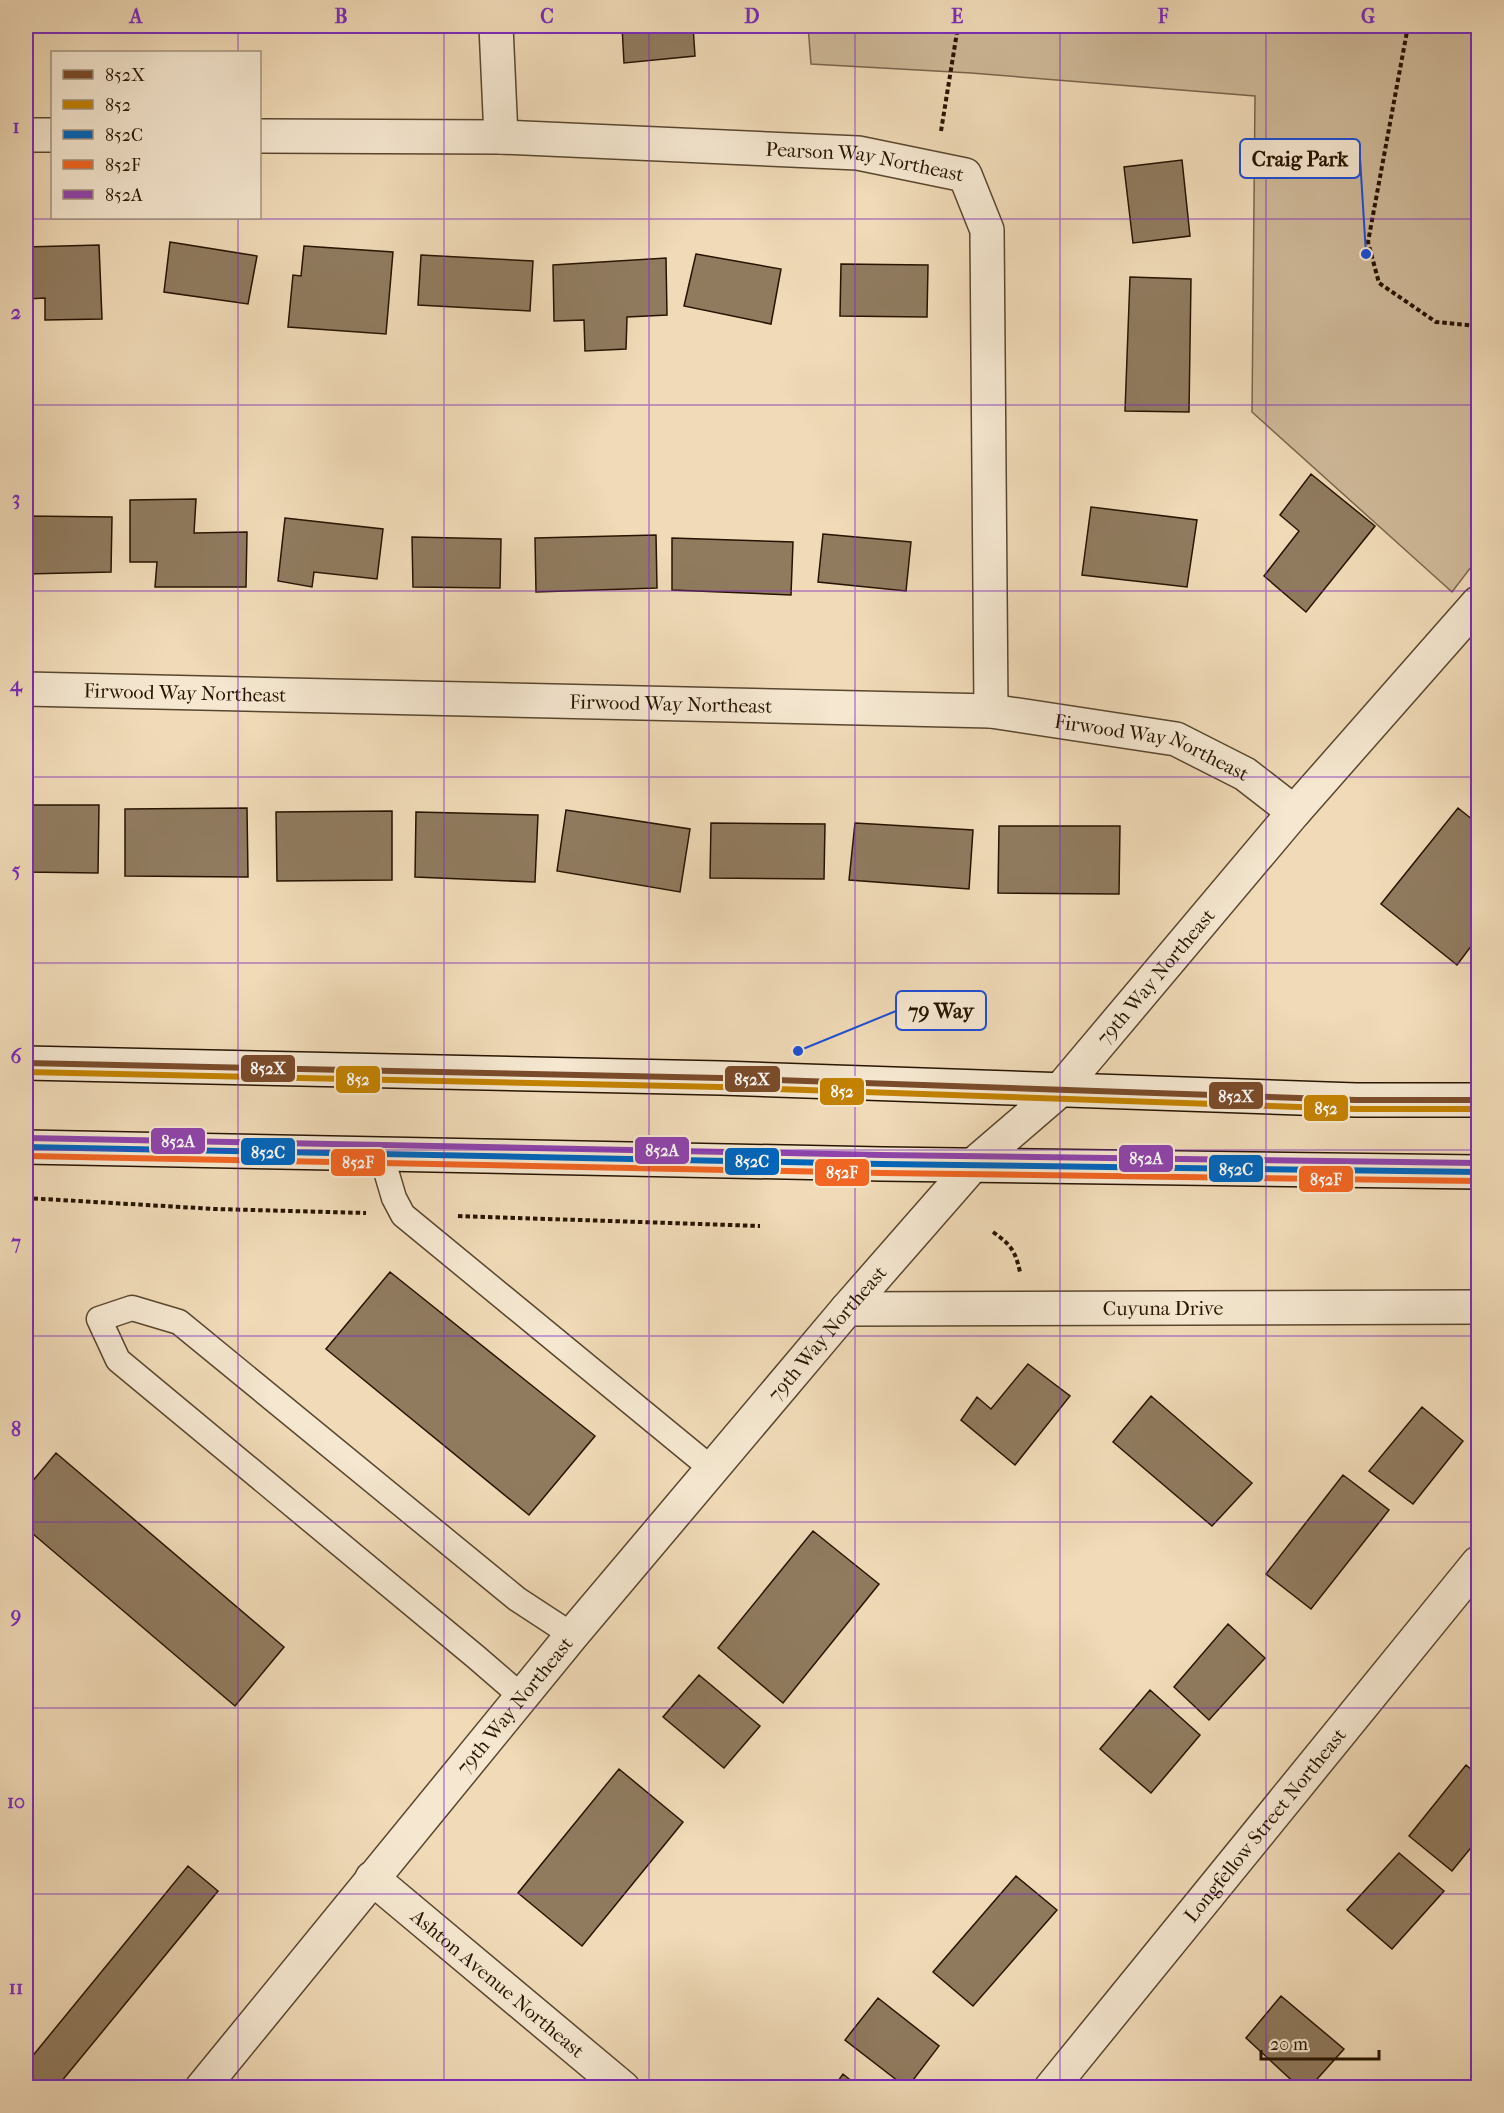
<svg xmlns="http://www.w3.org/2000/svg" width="1504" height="2113" font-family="'IM FELL French Canon',serif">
	<rect width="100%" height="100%" fill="#f0dab7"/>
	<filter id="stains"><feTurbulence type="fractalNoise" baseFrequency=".00333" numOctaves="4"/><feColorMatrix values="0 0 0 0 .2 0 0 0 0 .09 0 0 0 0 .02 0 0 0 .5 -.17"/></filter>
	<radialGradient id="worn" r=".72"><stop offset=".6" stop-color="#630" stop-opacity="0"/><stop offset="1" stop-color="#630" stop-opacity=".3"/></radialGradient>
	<path fill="#ceb898" stroke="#7a664c" stroke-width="1.5" d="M808,26H1478V558L1452,592L1252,412L1255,96L971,73L811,64Z"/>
	<path fill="#907b5f" stroke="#271400" stroke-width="1.5" d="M622,26H693L695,56L624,63Z
		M1182,160L1190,236L1133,243L1124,167Z
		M170,242L257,256L248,304L164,292Z
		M99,245L102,319L45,320V298L26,299V247Z
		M304,246L393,252L386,334L288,327L293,275L301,276Z
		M696,254L781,269L771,324L684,306Z
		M421,255L533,261L530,311L418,305Z
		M666,258L667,315L627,317L626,349L585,351L584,320L554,321L553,265Z
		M841,264L928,265L927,317L840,316Z
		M1130,277L1191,279L1189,412L1125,411Z
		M1311,474L1375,526L1306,612L1264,576L1299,531L1280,515Z
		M196,499L194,533L247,532L246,587H155L157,562H130V500Z
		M1091,507L1197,520L1187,587L1082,575Z
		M26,516L112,517L111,572L26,574Z
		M285,518L383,529L377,579L314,572L312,587L278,581Z
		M823,534L911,542L906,591L818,582Z
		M656,535L657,588L536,592L535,538Z
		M412,537L501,539L500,588L413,587Z
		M672,538L793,542L791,595L672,590Z
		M26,805H99L98,873L26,872Z
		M247,808L248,877L125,876V809Z
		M1458,808L1478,824V937L1457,965L1381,904Z
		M566,810L690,829L680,892L557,871Z
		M392,811V880L277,881L276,812Z
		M416,812L538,815L535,882L415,877Z
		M711,823L825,824L824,879L710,878Z
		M855,823L973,830L969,889L849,880Z
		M999,826H1120L1119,894L998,893Z
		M390,1272L595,1436L529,1515L326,1349Z
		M1028,1364L1070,1396L1015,1465L961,1420L977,1397L991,1409Z
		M1151,1396L1252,1483L1212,1526L1113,1442Z
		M1422,1407L1463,1441L1413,1504L1369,1471Z
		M56,1453L284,1647L235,1706L26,1528V1489Z
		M1343,1475L1389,1510L1311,1609L1266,1574Z
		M813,1531L879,1584L783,1703L718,1648Z
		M1228,1624L1265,1658L1209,1720L1174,1687Z
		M699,1675L760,1726L724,1768L663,1717Z
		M1150,1690L1200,1735L1151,1793L1100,1749Z
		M1466,1765L1478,1775V1839L1452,1871L1409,1836Z
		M619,1769L683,1822L582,1946L518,1893Z
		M1399,1853L1444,1891L1392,1949L1347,1910Z
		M188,1866L218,1891L56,2088H26V2064Z
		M1016,1876L1057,1910L973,2006L933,1972Z
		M1281,1996L1344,2049L1309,2088H1300L1246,2038Z
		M878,1998L939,2046L907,2088L845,2040Z
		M843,2074L860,2088H833Z"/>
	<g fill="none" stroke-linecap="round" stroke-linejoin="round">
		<defs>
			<path id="service" d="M381,1154L394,1198L403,1215L712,1469
				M521,1696L476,1657L118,1360L99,1319L132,1308L179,1322L517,1599L572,1635"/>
			<g id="minor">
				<path d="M496,26L501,137"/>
				<path d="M26,135H52"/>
				<path id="s1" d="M260,136L501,137L858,153L965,175L987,230L991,711"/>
				<path id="s2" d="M26,689L991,711L1176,739L1245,774L1294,812"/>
				<path id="s3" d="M847,1309L1478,1307"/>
				<path id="s4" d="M372,1878L623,2088"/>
				<path id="s5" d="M202,2088L572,1635L847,1309L973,1165L1060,1090L1294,812L1478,603"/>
				<path id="s6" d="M1051,2088L1478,1563"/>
			</g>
			<path id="secondary" d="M26,1063L721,1078L1356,1100H1478
				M26,1147L882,1164L1478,1172"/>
		</defs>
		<use href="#service" stroke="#59462e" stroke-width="27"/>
		<use href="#minor" stroke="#59462e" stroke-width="36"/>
		<use href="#secondary" stroke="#271400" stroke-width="36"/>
		<path stroke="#271400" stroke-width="4" stroke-dasharray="4.5 3" stroke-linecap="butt" d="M1408,26L1368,242L1379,283L1436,322L1478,326
			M941,131L958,26
			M26,1198L215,1209L366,1213
			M458,1216L760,1226
			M993,1232C1011,1245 1015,1250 1020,1272"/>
		<use href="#service" stroke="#f5e7d0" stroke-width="24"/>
		<use href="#minor" stroke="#f5e7d0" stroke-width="33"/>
		<use href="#secondary" stroke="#f5e7d0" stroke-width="33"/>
		<defs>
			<path id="bus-1" d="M26,1063L721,1078L1356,1100H1478"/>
			<path id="bus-2" d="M26,1072L721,1087L1356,1109H1478"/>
			<path id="bus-3" d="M26,1147L882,1164L1478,1172"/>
			<path id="bus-4" d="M26,1156L882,1173L1478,1181"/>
			<path id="bus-5" d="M26,1138L882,1155L1478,1163"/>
		</defs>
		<use href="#bus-1" stroke="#f5e7d0" stroke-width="10"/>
		<use href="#bus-2" stroke="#f5e7d0" stroke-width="10"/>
		<use href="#bus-3" stroke="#f5e7d0" stroke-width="10"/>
		<use href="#bus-4" stroke="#f5e7d0" stroke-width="10"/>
		<use href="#bus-5" stroke="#f5e7d0" stroke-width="10"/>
		<use href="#bus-1" stroke="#7a4b2a" stroke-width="6"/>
		<use href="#bus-2" stroke="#c38200" stroke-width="6"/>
		<use href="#bus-3" stroke="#0065bd" stroke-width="6"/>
		<use href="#bus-4" stroke="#f26522" stroke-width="6"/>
		<use href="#bus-5" stroke="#8e44ad" stroke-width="6"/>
	</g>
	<path fill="none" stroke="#7b2cbf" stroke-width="1.5" stroke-opacity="0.55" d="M238,26V52M444,26V2088M649,26V2088M855,26V2088M1060,26V2088M1266,26V2088M238,218V2088M26,219H1478M26,405H1478M26,591H1478M26,777H1478M26,963H1478M26,1150H1478M26,1336H1478M26,1522H1478M26,1708H1478M26,1894H1478"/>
	<g text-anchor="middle" stroke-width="4.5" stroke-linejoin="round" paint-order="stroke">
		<g font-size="20" fill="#271400" stroke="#f5e7d0">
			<text dy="7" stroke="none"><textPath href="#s1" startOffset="606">Pearson Way Northeast</textPath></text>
			<text dy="7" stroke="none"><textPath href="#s2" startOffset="159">Firwood Way Northeast</textPath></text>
			<text dy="7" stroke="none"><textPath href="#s2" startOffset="645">Firwood Way Northeast</textPath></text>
			<text dy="7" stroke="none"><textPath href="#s2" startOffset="1131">Firwood Way Northeast</textPath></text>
			<text dy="7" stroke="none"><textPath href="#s5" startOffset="1466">79th Way Northeast</textPath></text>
			<text dy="7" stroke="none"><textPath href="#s3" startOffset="316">Cuyuna Drive</textPath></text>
			<text dy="7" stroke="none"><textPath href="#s5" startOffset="980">79th Way Northeast</textPath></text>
			<text dy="7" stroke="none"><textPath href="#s5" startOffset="494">79th Way Northeast</textPath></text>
			<text dy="7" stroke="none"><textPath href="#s6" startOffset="339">Longfellow Street Northeast</textPath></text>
			<text dy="7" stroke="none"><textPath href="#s4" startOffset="164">Ashton Avenue Northeast</textPath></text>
		</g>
	</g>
	<path fill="none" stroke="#1d4ed8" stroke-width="2" d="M1366 254L1360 158M798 1051L896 1011"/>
	<g fill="#1d4ed8" stroke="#f5e7d0" stroke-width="2">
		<circle cx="1366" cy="254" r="6"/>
		<circle cx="798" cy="1051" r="6"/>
	</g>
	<g fill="#f5e7d0" stroke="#1d4ed8" stroke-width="2">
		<rect x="1240" y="139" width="120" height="39" rx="6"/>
		<rect x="896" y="991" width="90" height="39" rx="6"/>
	</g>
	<g font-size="21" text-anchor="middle" font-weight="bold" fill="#271400">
		<text x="1300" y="166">Craig Park</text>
		<text x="941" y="1018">79 Way</text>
	</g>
	<g stroke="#f5e7d0" stroke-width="2">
		<rect x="240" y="1054" width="56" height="29" rx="6" fill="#7a4b2a"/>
		<rect x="724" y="1065" width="57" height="28" rx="6" fill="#7a4b2a"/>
		<rect x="335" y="1065" width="46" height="29" rx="6" fill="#c38200"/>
		<rect x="819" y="1077" width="46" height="29" rx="6" fill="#c38200"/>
		<rect x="1208" y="1081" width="56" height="29" rx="6" fill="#7a4b2a"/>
		<rect x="1303" y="1094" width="46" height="28" rx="6" fill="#c38200"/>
		<rect x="150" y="1127" width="56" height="28" rx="6" fill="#8e44ad"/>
		<rect x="634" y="1136" width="56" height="29" rx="6" fill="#8e44ad"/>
		<rect x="240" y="1137" width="56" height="29" rx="6" fill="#0065bd"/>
		<rect x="1118" y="1144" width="56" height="29" rx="6" fill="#8e44ad"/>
		<rect x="724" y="1147" width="56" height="29" rx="6" fill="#0065bd"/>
		<rect x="330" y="1148" width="56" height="29" rx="6" fill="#f26522"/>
		<rect x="1208" y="1154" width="56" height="29" rx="6" fill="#0065bd"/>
		<rect x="814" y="1158" width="56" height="29" rx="6" fill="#f26522"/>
		<rect x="1298" y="1165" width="56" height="28" rx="6" fill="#f26522"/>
	</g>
	<g font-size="16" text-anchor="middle" font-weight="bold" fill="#fff">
		<text x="268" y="1074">852X</text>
		<text x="752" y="1085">852X</text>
		<text x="358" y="1085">852</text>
		<text x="842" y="1097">852</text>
		<text x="1236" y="1102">852X</text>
		<text x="1326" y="1114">852</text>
		<text x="178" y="1147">852A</text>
		<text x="662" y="1156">852A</text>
		<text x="268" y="1158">852C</text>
		<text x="1146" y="1164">852A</text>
		<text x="752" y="1167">852C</text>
		<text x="358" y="1168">852F</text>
		<text x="1236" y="1175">852C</text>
		<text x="842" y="1178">852F</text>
		<text x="1326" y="1185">852F</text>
	</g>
	<rect width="1504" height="2113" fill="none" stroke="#f0dab7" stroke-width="66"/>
	<rect x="51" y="51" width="210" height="168" fill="#f5e7d0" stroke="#a3937d" stroke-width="1.5"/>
	<rect x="63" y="70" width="30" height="9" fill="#7a4b2a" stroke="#a3937d" stroke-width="1.5"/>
	<text x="105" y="81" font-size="18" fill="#271400">852X</text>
	<rect x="63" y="100" width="30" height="9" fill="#c38200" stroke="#a3937d" stroke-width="1.5"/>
	<text x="105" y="111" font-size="18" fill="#271400">852</text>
	<rect x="63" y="130" width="30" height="9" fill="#0065bd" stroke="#a3937d" stroke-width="1.5"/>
	<text x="105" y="141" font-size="18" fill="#271400">852C</text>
	<rect x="63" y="160" width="30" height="9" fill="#f26522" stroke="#a3937d" stroke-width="1.5"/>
	<text x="105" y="171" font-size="18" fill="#271400">852F</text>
	<rect x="63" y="190" width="30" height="9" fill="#8e44ad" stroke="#a3937d" stroke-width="1.5"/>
	<text x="105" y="201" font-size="18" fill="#271400">852A</text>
	<path d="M1261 2050v9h118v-9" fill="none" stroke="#271400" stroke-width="3"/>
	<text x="1270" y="2050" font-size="18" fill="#271400" stroke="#f5e7d0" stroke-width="4.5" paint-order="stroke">20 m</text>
	<rect x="33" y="33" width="1438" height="2047" fill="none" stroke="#7b2cbf" stroke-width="2"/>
	<g font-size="20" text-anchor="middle" font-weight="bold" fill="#7b2cbf">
		<text x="136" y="23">A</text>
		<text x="341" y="23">B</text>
		<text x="547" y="23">C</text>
		<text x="752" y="23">D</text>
		<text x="957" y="23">E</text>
		<text x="1163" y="23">F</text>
		<text x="1368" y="23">G</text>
		<text x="16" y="133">1</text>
		<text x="16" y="319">2</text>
		<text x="16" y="505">3</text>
		<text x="16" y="691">4</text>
		<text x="16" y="877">5</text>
		<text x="16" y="1063">6</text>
		<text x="16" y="1249">7</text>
		<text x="16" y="1436">8</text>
		<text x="16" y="1622">9</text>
		<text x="16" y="1808">10</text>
		<text x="16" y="1994">11</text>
	</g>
	<rect width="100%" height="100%" filter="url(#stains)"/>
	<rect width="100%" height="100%" fill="url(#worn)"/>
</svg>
